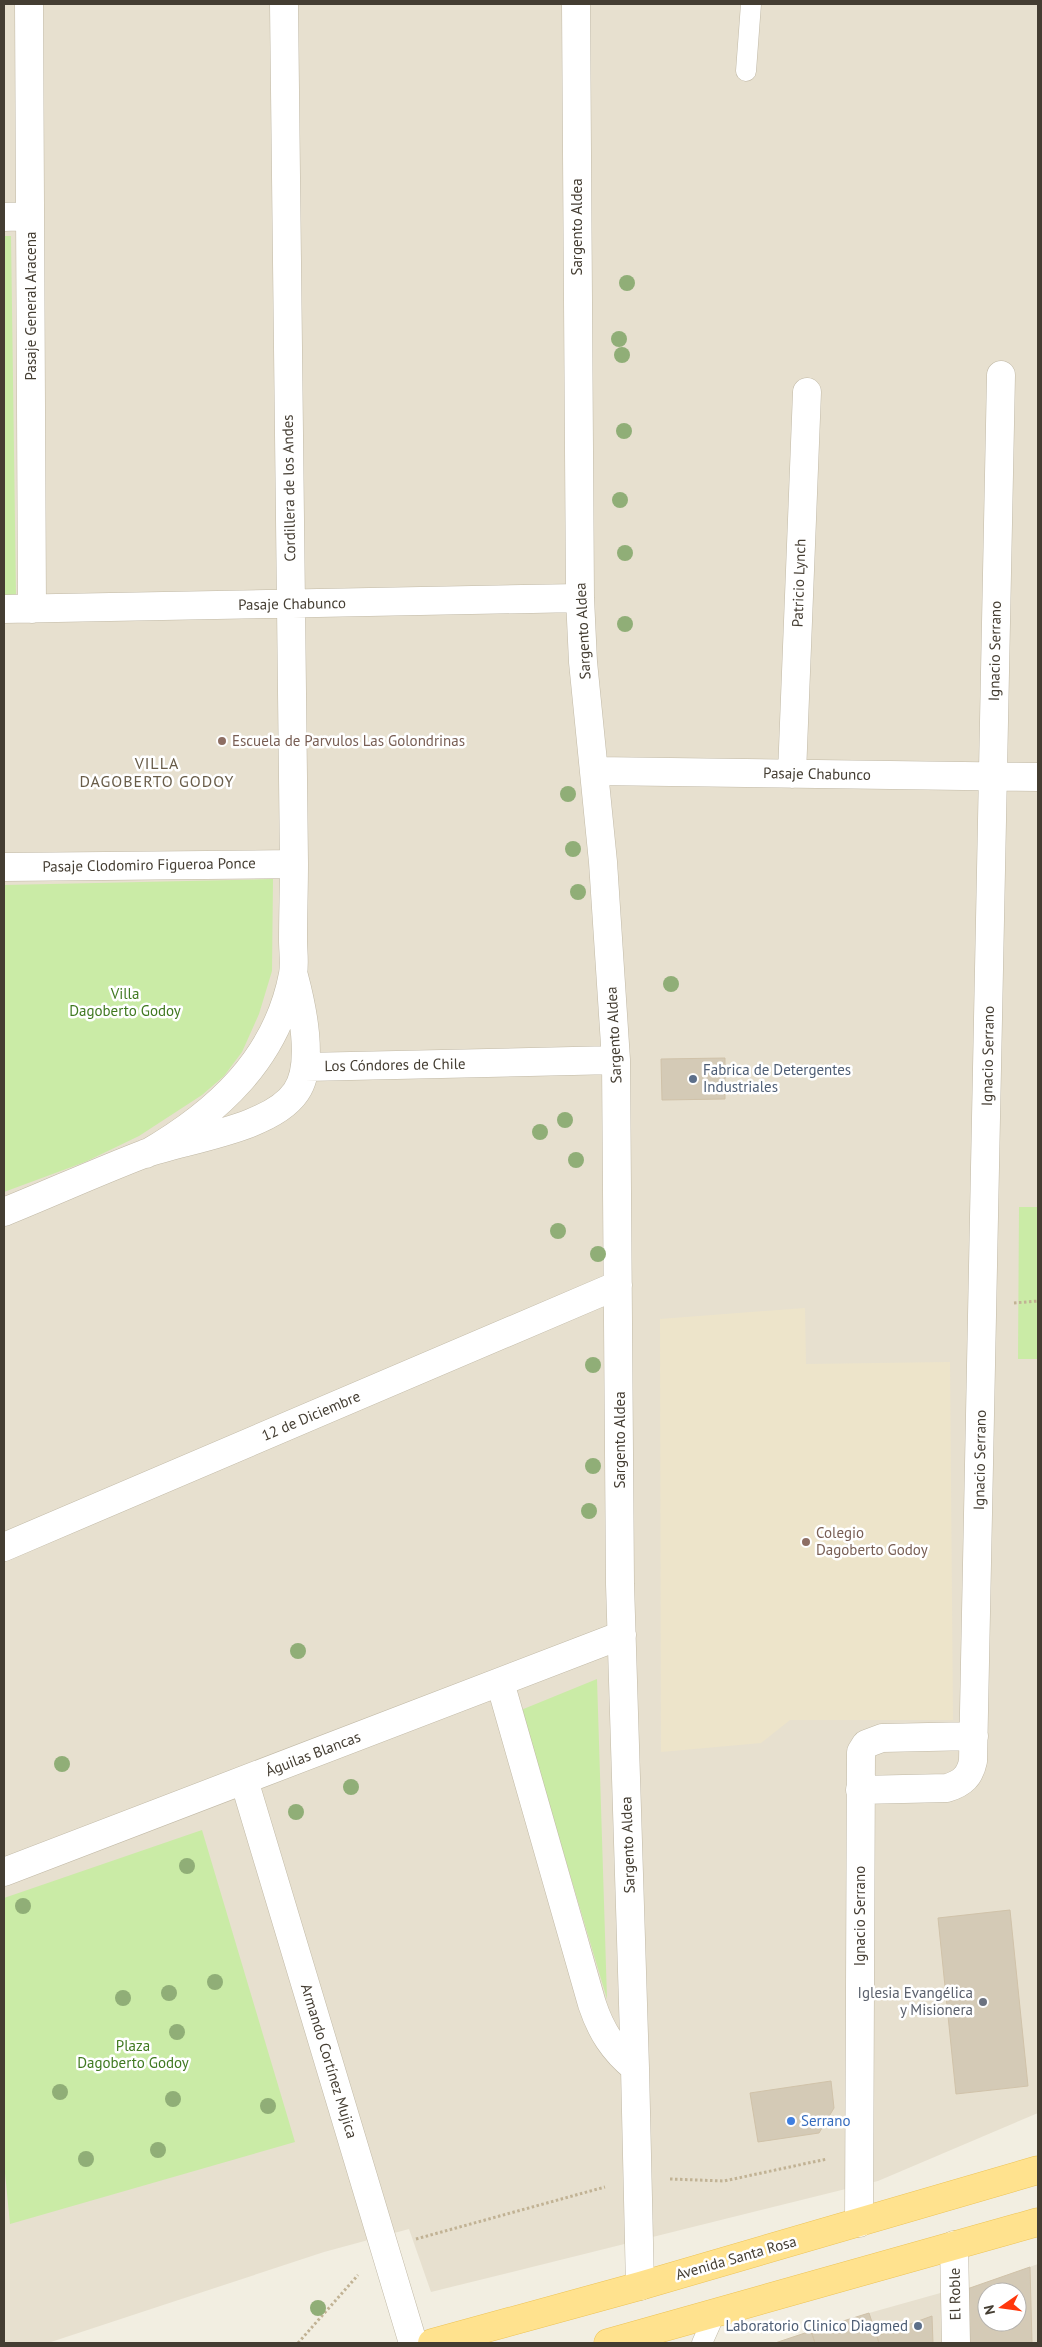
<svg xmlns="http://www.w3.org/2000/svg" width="1042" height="2347" font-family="'PT Sans',sans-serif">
	<rect width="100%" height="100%" fill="#f2eee1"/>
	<path fill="#e7e0cf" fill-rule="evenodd" d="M4,4H1038V2113L878,2181L431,2292L409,2229L324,2252L48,2343H4Z
		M1038,2264V2343H775L869,2313L944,2292L967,2289ZM987,2292H1017V2322H987Z"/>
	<path fill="#ede4ca" d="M805,1308L806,1364L950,1362L953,1720H790L761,1743L661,1752L660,1319Z"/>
	<path fill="#caeba6" d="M4,236H11L16,595L4,596Z
		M273,879L272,971L259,1014L242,1052L224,1076L202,1095L139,1136L85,1162L4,1192V885Z
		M1019,1207H1038V1359H1018Z
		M597,1679L607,1999L521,1710Z
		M202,1830L295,2142L10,2224L4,2163V1898Z"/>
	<path fill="#d4cab6" stroke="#d0c2a9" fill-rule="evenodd" d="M725,1058V1099L662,1100L661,1059Z
		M1010,1910L1028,2086L956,2094L938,1918Z
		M831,2081L834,2108L819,2133L758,2142L750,2093Z
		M1030,2267L1032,2343H970L967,2289ZM987,2292H1017V2322H987Z
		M869,2313L879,2343H815L811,2331Z
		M932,2316L933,2343H879L877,2336Z
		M811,2331L815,2343H775Z"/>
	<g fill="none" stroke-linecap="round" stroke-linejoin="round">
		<defs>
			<path id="service" d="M746,71L751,4
				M702,2343L715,2314"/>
			<path id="minor" d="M29,4L32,609
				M576,4L580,598L583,662L603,862L616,1060L620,1584L635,2068L640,2286
				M4,217L30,216
				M4,609L580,598
				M596,771L1038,777
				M792,774L807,392
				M4,867L294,864
				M305,1067L616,1060
				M146,1154C217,1113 277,1059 293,974C295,963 293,951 293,940C293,915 294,889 294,864L284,4
				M4,1212C51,1193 97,1172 144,1154C186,1139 271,1129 296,1092C315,1065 302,1006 294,976
				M4,1547L618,1285
				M500,1682L592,2004C601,2031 613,2050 635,2068
				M244,1780L413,2343
				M860,1790L947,1788C963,1783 970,1776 973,1761L1001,375
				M4,1872L622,1635
				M859,2223L861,1752L866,1744L882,1738L974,1736
				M954,2245L956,2343"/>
			<path id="primary" d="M432,2343L640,2286L1038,2170
				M608,2343L1038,2222"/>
		</defs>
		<use href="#service" stroke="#c1b9a6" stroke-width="21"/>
		<use href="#minor" stroke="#c1b9a6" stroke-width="29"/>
		<use href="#primary" stroke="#edc355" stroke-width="29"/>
		<path stroke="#c1b294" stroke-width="3" stroke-dasharray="2.5 2.5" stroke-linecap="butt" d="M1014,1303L1038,1301
			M670,2179L724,2181L827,2159
			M416,2239L605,2187
			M298,2343L358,2275"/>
		<use href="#service" stroke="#fff" stroke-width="20"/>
		<use href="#minor" stroke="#fff" stroke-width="28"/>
		<use href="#primary" stroke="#ffe28e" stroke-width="28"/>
	</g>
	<g fill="#90ae77">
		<circle cx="627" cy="283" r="8"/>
		<circle cx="619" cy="339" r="8"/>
		<circle cx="622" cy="355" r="8"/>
		<circle cx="624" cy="431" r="8"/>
		<circle cx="620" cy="500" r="8"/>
		<circle cx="625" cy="553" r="8"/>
		<circle cx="625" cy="624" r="8"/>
		<circle cx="568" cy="794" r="8"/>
		<circle cx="573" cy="849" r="8"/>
		<circle cx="578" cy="892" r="8"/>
		<circle cx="671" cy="984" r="8"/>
		<circle cx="565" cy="1120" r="8"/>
		<circle cx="540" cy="1132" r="8"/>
		<circle cx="576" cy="1160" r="8"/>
		<circle cx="558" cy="1231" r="8"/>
		<circle cx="598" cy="1254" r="8"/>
		<circle cx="593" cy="1365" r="8"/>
		<circle cx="593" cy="1466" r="8"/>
		<circle cx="589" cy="1511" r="8"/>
		<circle cx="298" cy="1651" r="8"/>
		<circle cx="62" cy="1764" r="8"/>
		<circle cx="351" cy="1787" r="8"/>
		<circle cx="296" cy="1812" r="8"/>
		<circle cx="187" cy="1866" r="8"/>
		<circle cx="23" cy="1906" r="8"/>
		<circle cx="215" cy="1982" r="8"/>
		<circle cx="169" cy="1993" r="8"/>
		<circle cx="123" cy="1998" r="8"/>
		<circle cx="177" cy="2032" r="8"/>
		<circle cx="60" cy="2092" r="8"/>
		<circle cx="173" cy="2099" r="8"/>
		<circle cx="268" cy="2106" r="8"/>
		<circle cx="158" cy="2150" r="8"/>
		<circle cx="86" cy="2159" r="8"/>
		<circle cx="318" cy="2308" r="8"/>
	</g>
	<g fill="#8d6e63" stroke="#fff" stroke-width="2">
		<circle cx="222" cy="741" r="5"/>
		<circle cx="806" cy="1542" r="5"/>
	</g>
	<g fill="#5c6f8a" stroke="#fff" stroke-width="2">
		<circle cx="693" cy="1079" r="5"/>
		<circle cx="918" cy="2326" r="5"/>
	</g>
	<circle fill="#6b7280" stroke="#fff" stroke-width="2" cx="983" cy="2002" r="5"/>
	<circle fill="#3f7fe0" stroke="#fff" stroke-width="2" cx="791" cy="2121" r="5"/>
	<g text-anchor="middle" stroke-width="5" stroke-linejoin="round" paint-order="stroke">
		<g font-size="15" fill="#443d32" stroke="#fff">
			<text transform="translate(577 227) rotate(-90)" y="5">Sargento Aldea</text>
			<text transform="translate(31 306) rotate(-90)" y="5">Pasaje General Aracena</text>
			<text transform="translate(289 488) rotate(-91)" y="5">Cordillera de los Andes</text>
			<text transform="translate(799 583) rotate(-88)" y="5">Patricio Lynch</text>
			<text transform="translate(292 604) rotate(-1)" y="5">Pasaje Chabunco</text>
			<text transform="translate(583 631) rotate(-93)" y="5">Sargento Aldea</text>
			<text transform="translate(995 651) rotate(-89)" y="5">Ignacio Serrano</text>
			<text transform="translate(817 774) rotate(1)" y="5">Pasaje Chabunco</text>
			<text transform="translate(149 865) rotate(-1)" y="5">Pasaje Clodomiro Figueroa Ponce</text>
			<text transform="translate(614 1035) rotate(-93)" y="5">Sargento Aldea</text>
			<text transform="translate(988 1056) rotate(-89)" y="5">Ignacio Serrano</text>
			<text transform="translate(395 1065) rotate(-1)" y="5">Los Cóndores de Chile</text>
			<text transform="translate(311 1416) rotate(-23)" y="5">12 de Diciembre</text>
			<text transform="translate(620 1440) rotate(-90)" y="5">Sargento Aldea</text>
			<text transform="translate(980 1460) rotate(-89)" y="5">Ignacio Serrano</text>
			<text transform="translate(313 1754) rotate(-21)" y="5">Águilas Blancas</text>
			<text transform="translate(628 1845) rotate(-92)" y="5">Sargento Aldea</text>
			<text transform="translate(860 1916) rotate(-90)" y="5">Ignacio Serrano</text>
			<text transform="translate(329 2061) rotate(73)" y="5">Armando Cortínez Mujica</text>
			<text transform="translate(736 2258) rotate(-16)" y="5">Avenida Santa Rosa</text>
			<text transform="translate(955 2294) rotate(-91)" y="5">El Roble</text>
		</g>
		<g font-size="15" fill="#785e54" stroke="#fff" text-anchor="start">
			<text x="232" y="746">Escuela de Parvulos Las Golondrinas</text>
			<text x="816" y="1538">Colegio<tspan x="816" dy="17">Dagoberto Godoy</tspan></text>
		</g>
		<g font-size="15" fill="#407921" stroke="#fff">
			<text x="125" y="999">Villa<tspan x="125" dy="17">Dagoberto Godoy</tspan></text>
			<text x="133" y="2051">Plaza<tspan x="133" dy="17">Dagoberto Godoy</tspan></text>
		</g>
		<g font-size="15" fill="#4e5e75" stroke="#fff" text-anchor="start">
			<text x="703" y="1075">Fabrica de Detergentes<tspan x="703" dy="17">Industriales</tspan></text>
			<text x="908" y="2331" text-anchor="end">Laboratorio Clinico Diagmed</text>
		</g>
		<g font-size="15" fill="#5b616d" stroke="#fff" text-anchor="end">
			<text x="973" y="1998">Iglesia Evangélica<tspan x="973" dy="17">y Misionera</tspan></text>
		</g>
		<g font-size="15" fill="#366cbe" stroke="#fff" text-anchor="start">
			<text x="801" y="2126">Serrano</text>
		</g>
		<g font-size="16" letter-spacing="1" fill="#685c48" stroke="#fff">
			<text x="157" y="769">VILLA<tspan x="157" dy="18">DAGOBERTO GODOY</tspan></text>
		</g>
	</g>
	<rect width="1042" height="2347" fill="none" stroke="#443d32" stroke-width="10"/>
	<g transform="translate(1002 2307) rotate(257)"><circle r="24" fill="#ffffff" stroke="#b4b1ad"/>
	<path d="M0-4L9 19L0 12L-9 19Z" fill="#ff370c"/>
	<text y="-8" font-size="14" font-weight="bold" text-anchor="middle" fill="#443d32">N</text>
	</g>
</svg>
